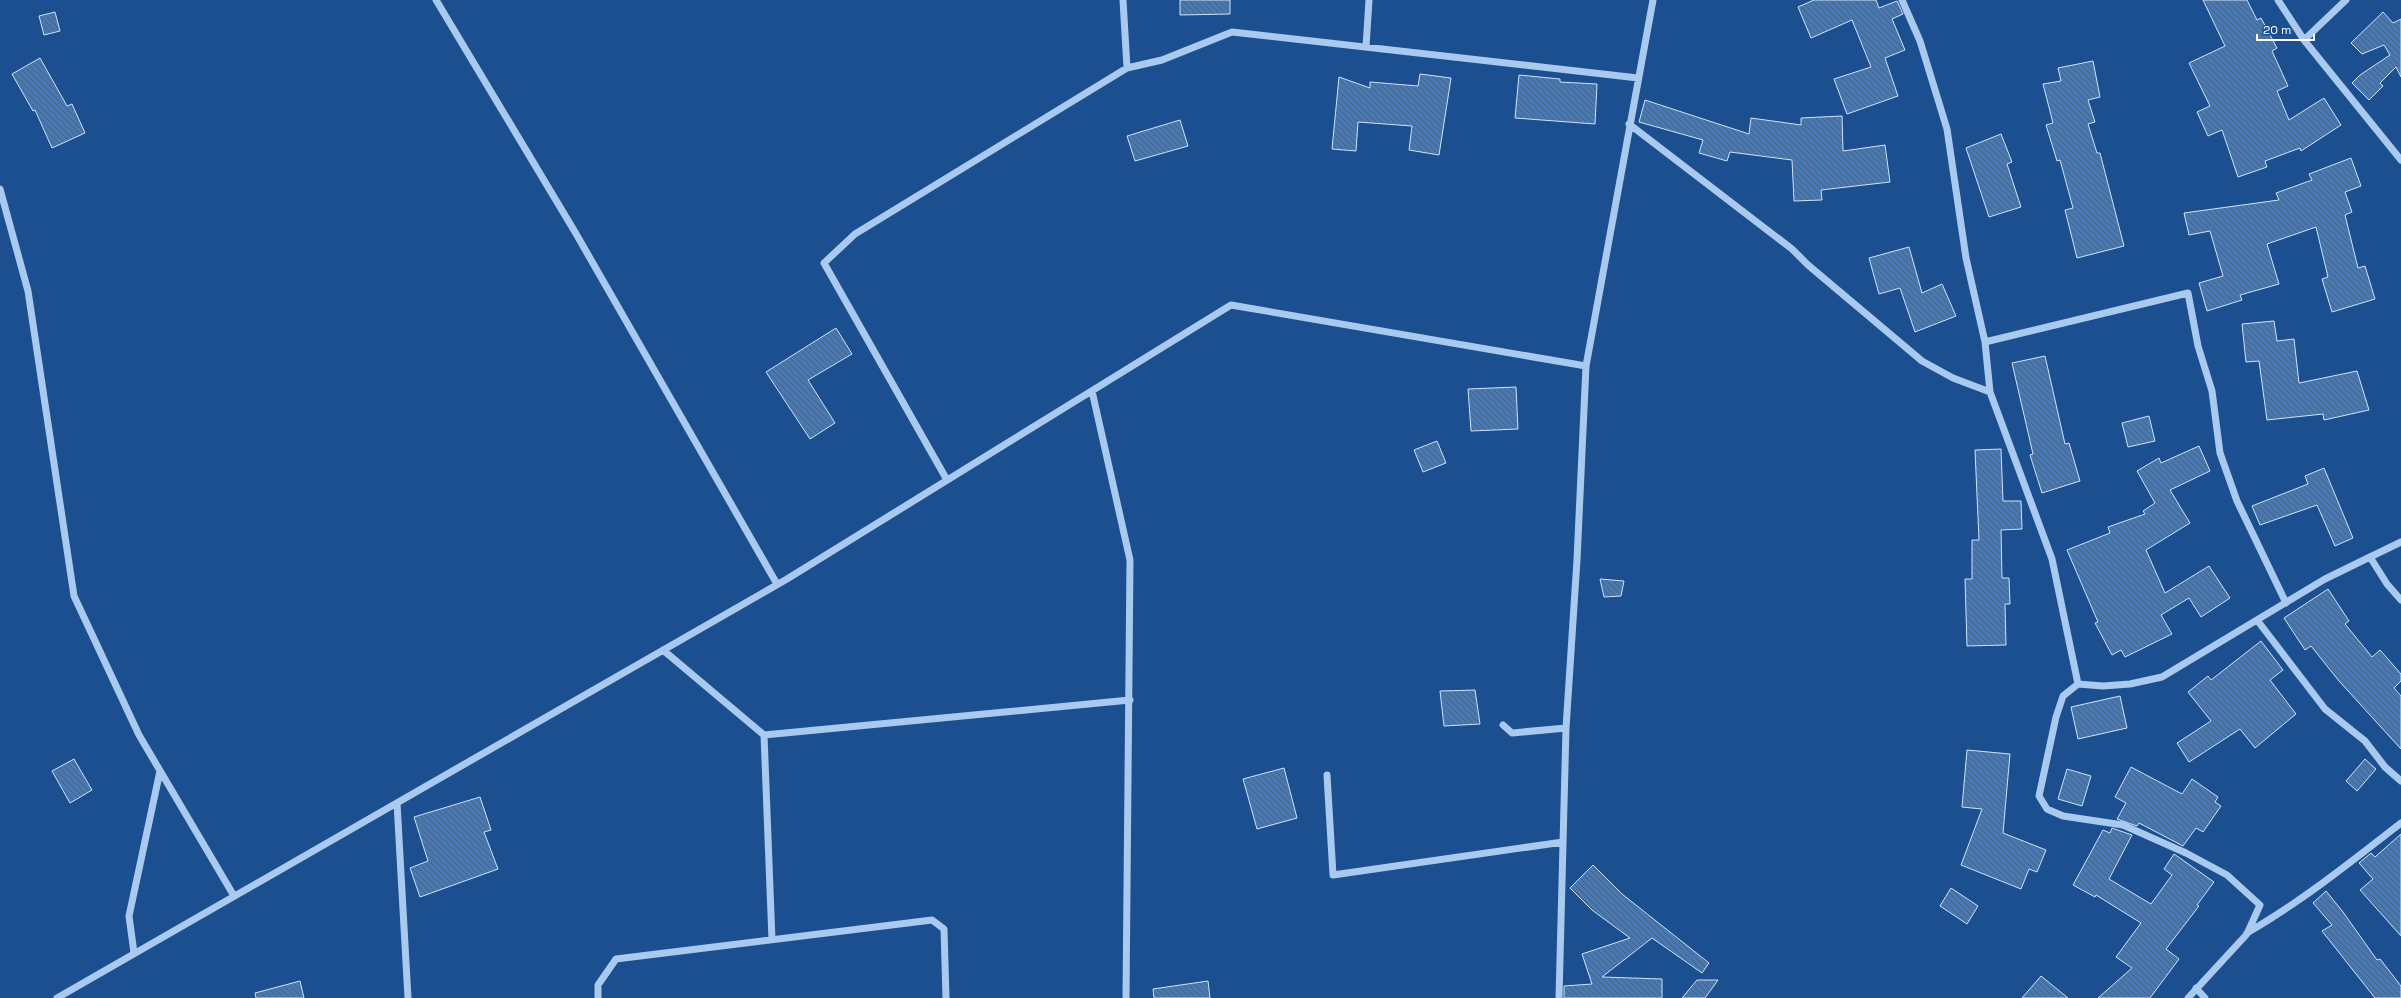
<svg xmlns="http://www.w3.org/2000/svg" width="2401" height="998" font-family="'Space Grotesk',sans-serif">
	<defs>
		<pattern id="building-back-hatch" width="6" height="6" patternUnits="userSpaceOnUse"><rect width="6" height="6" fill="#4478b7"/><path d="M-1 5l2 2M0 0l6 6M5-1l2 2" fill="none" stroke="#486282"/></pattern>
	</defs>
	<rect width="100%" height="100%" fill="#1b4f8f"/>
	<path fill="url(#building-back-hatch)" stroke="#cfe3fa" d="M1180,0H1230V14L1180,15Z
		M1814,0H1876L1879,8L1897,1L1903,14L1892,19L1905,50L1885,58L1898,96L1847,114L1834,79L1871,67L1852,20L1811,38L1798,7Z
		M2203,0H2247L2257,20L2261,18L2277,48L2272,51L2288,86L2277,91L2289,120L2324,98L2341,125L2301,151L2300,148L2265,161L2267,167L2238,177L2222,130L2208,136L2197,112L2210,106L2189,63L2225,46Z
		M55,12L60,31L44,35L39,16Z
		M2383,12L2393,23L2401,19V77L2396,67L2380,83L2383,86L2369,100L2352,83L2360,75L2390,55L2384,45L2362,54L2351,43Z
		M40,58L67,106L72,104L85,133L52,148L35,110L33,111L12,74Z
		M2093,61L2100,97L2088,100L2095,122L2088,124L2097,153H2100L2124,246L2077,258L2065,210L2073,208L2060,160L2057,161L2046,125L2053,123L2043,84L2061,81L2058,68Z
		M1420,74L1451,78L1439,155L1409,150L1412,126L1358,122L1356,151L1332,149L1339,77L1370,88V82L1418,86Z
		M1519,75L1560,79V82L1597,84L1595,124L1515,118Z
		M1645,100L1749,134L1751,118L1801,125V118L1842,116L1843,151L1885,145L1890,182L1821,190L1822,200L1794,201L1792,160L1730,152L1727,161L1699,153L1703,140L1639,122Z
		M1180,120L1188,146L1135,161L1127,136Z
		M2001,134L2012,162L2007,164L2021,207L1989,217L1966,148Z
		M2351,158L2361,186L2345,192L2352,212L2345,215L2358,268L2365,266L2375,299L2332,312L2322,279L2328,277L2316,227L2267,244L2279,284L2240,295L2242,300L2207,311L2199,283L2223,276L2210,231L2189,235L2184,213L2279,200L2276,193L2312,180L2309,174Z
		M1909,247L1922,293L1942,284L1956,316L1915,332L1900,288L1879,294L1869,258Z
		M2274,321L2277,341L2294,339L2299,383L2357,371L2369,410L2324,420L2323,414L2267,420L2259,361L2246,362L2242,324Z
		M836,328L852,354L808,380L835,423L810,439L766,372Z
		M2045,356L2065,444L2069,443L2080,481L2042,493L2030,455L2033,454L2012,363Z
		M1516,387L1518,429L1471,431L1468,389Z
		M2149,416L2155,441L2128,447L2122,423Z
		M1437,441L1446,463L1423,472L1414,450Z
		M2199,446L2210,471L2170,490L2190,523L2146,550L2165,593L2209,566L2230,598L2201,617L2189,598L2161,615L2172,634L2125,657L2121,650L2112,655L2095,623L2098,622L2067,550L2110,533L2108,527L2145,514L2143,511L2155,503L2137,471L2159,458L2161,463Z
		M2001,449L2003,501H2021L2022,529L2001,530L2002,578H2009L2010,604H2005L2006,645L1967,646L1965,579H1972V540H1979L1975,450Z
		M2324,468L2353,538L2335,546L2317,505L2260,525L2252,506L2308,484L2305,476Z
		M1600,579L1624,581L1621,596L1604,597Z
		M2328,589L2349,621L2345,624L2372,657L2380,650L2401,674V681L2394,688L2401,696V749L2339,681L2311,646L2305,650L2284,618Z
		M2261,641L2283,670L2270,680L2296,714L2255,748L2240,729L2189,762L2177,743L2211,721L2188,692L2208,676L2211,680Z
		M1475,690L1480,724L1444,726L1440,691Z
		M2120,696L2127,728L2078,739L2071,707Z
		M1967,750L2010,754L2003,833L2046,850L2037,872L2029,869L2021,889L1961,865L1982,809L1962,807Z
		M74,759L92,790L70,803L52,771Z
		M2365,759L2376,769L2357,791L2346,781Z
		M2131,767L2182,794L2192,779L2218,797L2215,802L2221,806L2203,832L2196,828L2183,846L2139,823L2137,826L2117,819L2126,803L2115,797Z
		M1284,768L1297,818L1257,829L1243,779Z
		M2067,769L2091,776L2082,806L2058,799Z
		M480,797L491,830L484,832L498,869L420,897L410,868L428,861L414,817Z
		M2112,828L2132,835L2109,879L2151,904L2172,875L2164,869L2174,854L2214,882L2197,905L2199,906L2166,949L2179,959L2150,998H2098L2132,968L2116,957L2141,923L2096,895L2095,897L2073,885L2103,830L2110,833Z
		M2401,834V936L2360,890L2373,879L2359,863L2371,853L2375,857Z
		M1593,865L1622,894L1709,963L1702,973L1652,938L1602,977L1662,979V998H1564V986L1592,984L1582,954L1630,938L1592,910L1570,888Z
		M1951,888L1978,906L1967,924L1940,906Z
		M2326,891L2343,912L2377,960L2380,959L2401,986V998H2375L2322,931L2332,925L2313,903Z
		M2041,976L2068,998H2022Z
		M1697,980H1718L1705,998H1682Z
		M300,981L304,998H256L255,993Z
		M1208,981L1210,998H1154L1153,989Z"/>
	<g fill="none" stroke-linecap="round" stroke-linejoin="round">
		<path stroke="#a9c9ee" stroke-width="7" d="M436,0L575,232L777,584
			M1123,0L1127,68
			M1902,0L1920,41L1947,129L1966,258L1985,342L1990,392L2052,559L2078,684
			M2278,0L2304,40L2401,160
			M2304,40L2346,0
			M1366,47L1369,0
			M1629,124L1792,249L1808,265L1922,361L1953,378L1990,392
			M0,189L28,291L74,596L139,735L234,896
			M1985,342L2188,293L2198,346L2212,391L2220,453L2237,501L2286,603
			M1092,391L1130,560L1126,998
			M947,480L824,263L855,234L1127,68L1162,60L1232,32L1638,78
			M2370,557L2401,542
			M2257,620L2325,709L2365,741L2385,767L2401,781
			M663,650L764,735
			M1503,725L1512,733L1566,728
			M1327,775L1333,875L1563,842
			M397,803L408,998
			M2247,933C2302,901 2351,862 2401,823
			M772,940L764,735L1130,700
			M134,953L129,916L160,771
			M2196,988L2205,998
			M57,998L787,579L1231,305L1586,366
			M598,998V985L616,959L932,920L944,929L946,998
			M1559,998L1566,728L1577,560L1586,366L1653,0
			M2188,998L2247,934L2260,905L2227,875L2186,853L2123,825L2063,816L2047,809L2039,796L2056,717L2063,696L2078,684L2103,686L2130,684L2162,677L2325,579L2370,557L2387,584L2401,600"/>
	</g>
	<path d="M2257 34v6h57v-6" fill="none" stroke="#ffffff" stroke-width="2"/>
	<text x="2263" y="34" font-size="12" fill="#ffffff" stroke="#1b4f8f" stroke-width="3" paint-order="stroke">20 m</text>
</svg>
